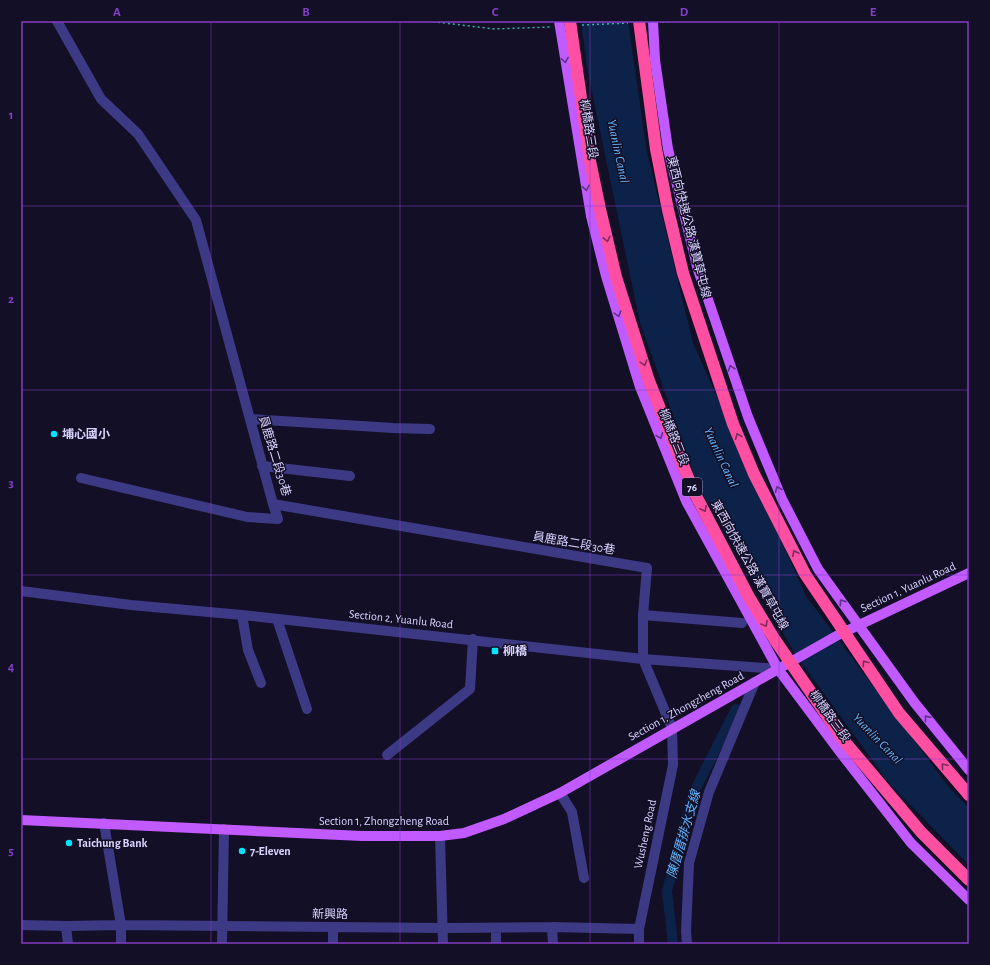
<svg xmlns="http://www.w3.org/2000/svg" width="990" height="965" font-family="'Alegreya Sans','Noto Sans TC',sans-serif">
	<rect width="100%" height="100%" fill="#130f26"/>
	<path fill="#0c2248" d="M581,21H628L647,152L693,343L806,596L948,786L969,808V865L889,783L795,654L699,487L640,323L587,68Z"/>
	<g fill="none" stroke-linecap="round" stroke-linejoin="round">
		<path stroke="#0c2248" stroke-width="10" d="M673,944L667,891L693,794L736,709"/>
		<path stroke="#2fb8b0" stroke-width="1.5" stroke-dasharray="2 3" stroke-linecap="butt" d="M428,21L494,29L550,27
			M662,22L676,21
			M582,25L628,23"/>
		<path stroke="#3d3a85" stroke-width="10" d="M57,21L101,99L138,134L196,220L273,504L647,568L643,615V659L672,728L673,765L639,929V944
			M250,419L393,428L430,429
			M262,466L350,476
			M81,478L247,517L278,519L273,504
			M21,591L131,605L242,615L643,659L778,669
			M242,615L248,650L261,683
			M643,615L742,623
			M277,619L307,709
			M387,755L470,689L473,639
			M560,793L572,812L584,878
			M104,823L121,925V944
			M440,836L443,944
			M21,925L66,926L121,925L443,928L552,927L639,929
			M66,926L68,944
			M333,927V944
			M552,927L553,944
			M496,928V944
			M222,944L224,829
			M687,944L686,931L689,863L709,792L755,682"/>
		<path stroke="#c25bff" stroke-width="10" d="M559,21L591,216L606,276L640,387L686,501L778,669L840,752L911,843L969,900
			M653,21L655,60L668,149L698,270L748,417L782,499L818,569L914,702L969,770
			M21,820L362,836H440L464,833L504,819L560,793L838,635L969,573"/>
		<path stroke="#ff4fa3" stroke-width="12" d="M570,21L590,161L600,209L616,277L649,381L671,436L694,492L749,597L775,640L845,742L921,832L969,880
			M639,21L656,149L668,210L683,273L733,424L754,474L805,574L899,713L969,795"/>
	</g>
	<defs><path id="oneway-chevron" d="M-2-3.5L2.5 0L-2 3.5" fill="none" stroke-width="1.6" stroke-linecap="round" stroke-linejoin="round"/></defs>
	<g stroke="#623188">
		<use href="#oneway-chevron" transform="translate(565 60) rotate(81)"/>
		<use href="#oneway-chevron" transform="translate(586 188) rotate(80)"/>
		<use href="#oneway-chevron" transform="translate(618 314) rotate(73)"/>
		<use href="#oneway-chevron" transform="translate(731 368) rotate(-109)"/>
		<use href="#oneway-chevron" transform="translate(660 436) rotate(68)"/>
		<use href="#oneway-chevron" transform="translate(778 489) rotate(-113)"/>
		<use href="#oneway-chevron" transform="translate(842 602) rotate(-125)"/>
		<use href="#oneway-chevron" transform="translate(927 718) rotate(-129)"/>
	</g>
	<g stroke="#7d2c5e">
		<use href="#oneway-chevron" transform="translate(607 239) rotate(77)"/>
		<use href="#oneway-chevron" transform="translate(644 363) rotate(72)"/>
		<use href="#oneway-chevron" transform="translate(738 436) rotate(-113)"/>
		<use href="#oneway-chevron" transform="translate(704 509) rotate(63)"/>
		<use href="#oneway-chevron" transform="translate(795 553) rotate(-117)"/>
		<use href="#oneway-chevron" transform="translate(765 624) rotate(59)"/>
		<use href="#oneway-chevron" transform="translate(865 663) rotate(-124)"/>
		<use href="#oneway-chevron" transform="translate(944 766) rotate(-130)"/>
	</g>
	<path fill="none" stroke="#843dc5" stroke-width="1" stroke-opacity="0.55" d="M211,21V944M400,21V944M590,21V944M779,21V944M21,206H969M21,390H969M21,575H969M21,759H969"/>
	<g fill="#00e5ff" stroke="#130f26" stroke-width="1.5">
		<circle cx="54" cy="434" r="4"/>
		<rect x="491" y="647" width="8" height="8" rx="2"/>
		<circle cx="69" cy="843" r="4"/>
		<circle cx="242" cy="851" r="4"/>
	</g>
	<g text-anchor="middle" stroke-width="3" stroke-linejoin="round" paint-order="stroke">
		<rect fill="#130f26" stroke="#9e99be" stroke-width="1" x="682" y="478" width="20" height="18" rx="3"/>
		<g font-size="11" font-weight="bold" fill="#d9d4ff">
			<text x="692" y="491">76</text>
		</g>
		<g font-size="12" fill="#d9d4ff" stroke="#130f26">
			<text transform="translate(589 129) rotate(81)" y="4">柳橋路三段</text>
			<text transform="translate(689 227) rotate(76)" y="4">東西向快速公路 漢寶草屯線</text>
			<text transform="translate(674 437) rotate(68)" y="4">柳橋路三段</text>
			<text transform="translate(275 456) rotate(73)" y="4">員鹿路二段30巷</text>
			<text transform="translate(574 543) rotate(10)" y="4">員鹿路二段30巷</text>
			<text transform="translate(750 565) rotate(61)" y="4">東西向快速公路 漢寶草屯線</text>
			<text transform="translate(908 587) rotate(-25)" y="4">Section 1, Yuanlu Road</text>
			<text transform="translate(401 619) rotate(6)" y="4">Section 2, Yuanlu Road</text>
			<text transform="translate(686 706) rotate(-29)" y="4">Section 1, Zhongzheng Road</text>
			<text transform="translate(830 716) rotate(54)" y="4">柳橋路三段</text>
			<text x="384" y="825">Section 1, Zhongzheng Road</text>
			<text transform="translate(645 834) rotate(-78)" y="4">Wusheng Road</text>
			<text transform="translate(330 914) rotate(1)" y="4">新興路</text>
		</g>
		<g font-size="12" font-weight="bold" fill="#d9d4ff" stroke="#130f26" text-anchor="start">
			<text x="62" y="438">埔心國小</text>
			<text x="503" y="655">柳橋</text>
			<text x="77" y="847">Taichung Bank</text>
			<text x="250" y="855">7-Eleven</text>
		</g>
		<g font-size="13" font-style="italic" fill="#62b6ff" stroke="#130f26">
			<text transform="translate(619 151) rotate(78)" y="5">Yuanlin Canal</text>
			<text transform="translate(722 457) rotate(65)" y="5">Yuanlin Canal</text>
			<text transform="translate(878 738) rotate(46)" y="5">Yuanlin Canal</text>
			<text transform="translate(683 834) rotate(-74)" y="5">陳厝厝排水支線</text>
		</g>
	</g>
	<rect width="990" height="965" fill="none" stroke="#130f26" stroke-width="44"/>
	<rect x="22" y="22" width="946" height="921" fill="none" stroke="#843dc5" stroke-width="1.5"/>
	<g font-size="13" text-anchor="middle" font-weight="bold" fill="#843dc5">
		<text x="117" y="16">A</text>
		<text x="306" y="16">B</text>
		<text x="495" y="16">C</text>
		<text x="684" y="16">D</text>
		<text x="873" y="16">E</text>
		<text x="11" y="119">1</text>
		<text x="11" y="303">2</text>
		<text x="11" y="487">3</text>
		<text x="11" y="671">4</text>
		<text x="11" y="855">5</text>
	</g>
</svg>
